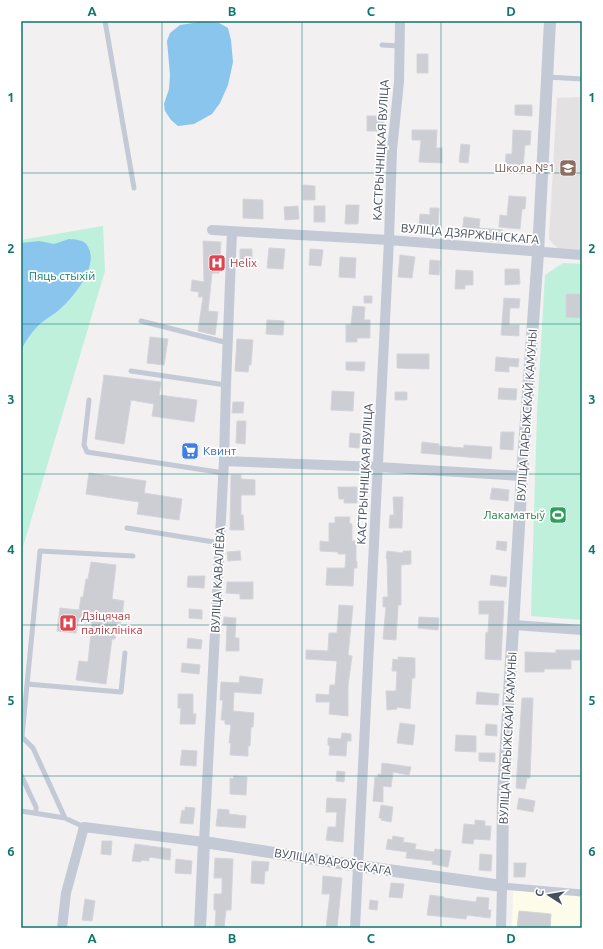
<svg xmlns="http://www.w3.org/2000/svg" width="603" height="949" font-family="Ubuntu,sans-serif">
	<rect width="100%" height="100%" fill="#f2f0f0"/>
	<path fill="#fdfbe9" d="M513,890L582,897V928H512Z"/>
	<path fill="#e3e1e2" d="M582,97V250L558,249L549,239L557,98Z"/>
	<path fill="#bef0dc" d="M103,226L105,271L23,547L21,575V240Z
		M563,263L582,264V620L531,616L537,414L545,275Z"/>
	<path fill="#8ac5ee" d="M199,22L219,23L228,28L231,40L233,62L228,85L220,103L212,114L194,124L178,126L171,120L165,111L164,104L169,89L170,75L167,41L170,33L180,25Z
		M69,239C80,240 87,240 90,252C95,271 73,298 59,310C52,316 43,320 37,327C30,334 26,341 21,350V243L39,241L54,244Z"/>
	<path fill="#ccced4" stroke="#d4d4db" d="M417,54H428V73H417Z
		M515,105H532V116L515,115Z
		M367,116H384V131H367Z
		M412,130H437L436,148H442V163L419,162L421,140H412Z
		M513,130L531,131L530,145H525L523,167L505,166L506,154H512Z
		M461,144L470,145L468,163L459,162Z
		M303,185L315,186V200H303Z
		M509,196L526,197L525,209H522L520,229L499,227L500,215L507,216Z
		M243,199L263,200V219L243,218Z
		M346,205H359L358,224H345Z
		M298,206L299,219L285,220L284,207Z
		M314,206H325V222H314Z
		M430,208H439L438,227L419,226L420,214L430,215Z
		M464,217L480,219L479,228L503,230L502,242L490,241V236L462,233Z
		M203,241L221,242L219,273H212L208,311L218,312L215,335L198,331L203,297H198L199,292L191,291L192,280L204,282Z
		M269,248L285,249L283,269L267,268Z
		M240,249H252V266H240Z
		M310,249L323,250L321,266L309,265Z
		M400,255L415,257L412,278L398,277Z
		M340,257L356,258L355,278L339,277Z
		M430,260L440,261L439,275L429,274Z
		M505,269H519L520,284L505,285Z
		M456,270L473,271V285H465V289H455Z
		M566,294H582V318L566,317Z
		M364,296H372V303H364Z
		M504,298L520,299L519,308H510L509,325H519V336L501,335Z
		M353,306L365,307L364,320H370V338H357V342H346V325H351Z
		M267,320L284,321L283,335L266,334Z
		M150,337L168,339L164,365L147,363Z
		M237,339L253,340L251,365H249L248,372L235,371Z
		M397,354H429V369L397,368Z
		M496,357L519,359L518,367L509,366V372L495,371Z
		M346,362H365L364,371L346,370Z
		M104,375L161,382L159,395L197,400L194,422L152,416L154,404L131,400L124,444L95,439Z
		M499,388L517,389L516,400L498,399Z
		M332,391L354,392L353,411L331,410Z
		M395,392H407V400H395Z
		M233,402H244L243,413H232Z
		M237,421H246L245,444L236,443Z
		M501,432H514L513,450L500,449Z
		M350,433L360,434L359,448L349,447Z
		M422,442L439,444V446L464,448V445L492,447L491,459L421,453Z
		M183,443L199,446L197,458L182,456Z
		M89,473L146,481L144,493L182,499L179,520L137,514L139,502L86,494Z
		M231,475H241V479L255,480V495H241V515H243L244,530H230Z
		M338,487H357V503H344V499H339Z
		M492,488L509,490L508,501L490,499Z
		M393,497H403L402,528H389L390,515H394Z
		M335,517H350L349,523L352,524V541H356V561H357V568H354L353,586L326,585L327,568H345L346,554H338V552L320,551V541L329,542V523H335Z
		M497,541L507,542L506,551L496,549Z
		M240,551L241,560L228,561L227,552Z
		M387,551L403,553V551H411V564L401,565V605H398L396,640L383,639L386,607H383V597H388L387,559L386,558Z
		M91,562L116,565L112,599L124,601L121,623H117L115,639H112L106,684L76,680L79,661L88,662L92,623L78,621L76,633L57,631L60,608L79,610L81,597H83L86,579H88Z
		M491,575L507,577L506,587L490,585Z
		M188,576H205L204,588L187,587Z
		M227,582H253V599H240V594L226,593Z
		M479,601H504L501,660L485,659L486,632L488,633L489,614H479Z
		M339,605L353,606L348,655L352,656L348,686V716L329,714L330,702H316V694L329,695L330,685H335L337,661L306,659V650L328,651L329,633H337Z
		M189,609L202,610V619L189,618Z
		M224,617L236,618L235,638H239V651H226L227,625H223Z
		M419,617L439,618L438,630L418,628Z
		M188,638L202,640L201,649L187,648Z
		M556,650H582V660H571V669H544V672H525V652L556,653Z
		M398,657L415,658V678H412L410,709L397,707V709L387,710L386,691H396L397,671H392L393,659L398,660Z
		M182,663L200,665L199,674L181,672Z
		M240,676L263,679L261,694L234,692L233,711L254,713L253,727H251L250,746H248V756L230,755L231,743H229L231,725L225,724V720H221L223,700H220L221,682L239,683Z
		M477,692L499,694L498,705L476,704Z
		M178,694H193V714H196L195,724H180L181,708H178Z
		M522,698H533L530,778H527L525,789L516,788Z
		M400,723L415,725L413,745L397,743Z
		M486,724L497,725V736L485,735Z
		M342,733L351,734V741H347L346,756L329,755L330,746L328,745V738L341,739Z
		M456,735L476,736V752L455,751Z
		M182,750L197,751L196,766L180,765Z
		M479,753H495V762L479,761Z
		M382,763L411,767L409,775L393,772L391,787L383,786V802L373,801L375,777H378V774L381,775Z
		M337,771L345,772L344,782L336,781Z
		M234,776L247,777L246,795L230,794V778L233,779Z
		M327,798L346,799L343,842L326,840L328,827H336L337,812H326Z
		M519,798L535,801L533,812L517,809Z
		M381,805L393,807L391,822L381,820L382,818H379Z
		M185,807L195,808L193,824L180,823L182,810L185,811Z
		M218,809L229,810V814L246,816L245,828L216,826Z
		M475,820L485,821V826H491L490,840L474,839L473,844L462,843L464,824L475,825Z
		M393,836L404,838L403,842L416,844L415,849L434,852L435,849L451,851L448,867L432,864L433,861L406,858L407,852L386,849L388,839L392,840Z
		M102,841H112L111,855L101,854Z
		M135,844L171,849L170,860L149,857V861L141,860V862L132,861Z
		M480,854L492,855L491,871L479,870Z
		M215,858L233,859L231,910H226L224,928H215L216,910H214V894H222V878H214Z
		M176,859L192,861L191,874L175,873Z
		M252,861L269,862L268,871H265L264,884L251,883Z
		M514,863H526L525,877H514Z
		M323,876L342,878L337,928H326L330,894H322Z
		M391,883L404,884L402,898L389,897Z
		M430,895L444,897V898L476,902L477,897L489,898L488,910H491L490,918L467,915L466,919L427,915Z
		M85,899L95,901L92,921L82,920Z
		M370,900L378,901L377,910L369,909Z
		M519,911L551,914L550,928H517Z"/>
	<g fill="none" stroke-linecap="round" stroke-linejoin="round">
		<path stroke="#c3c9d5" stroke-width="5" d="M105,21L134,188
			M382,45L400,46
			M548,77L582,79
			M141,321L228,343
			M131,371L226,385
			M89,400L84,445L87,452L224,473
			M127,528L220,543
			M27,684L121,692L125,653
			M21,736L33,748L65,818
			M22,736L40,551L133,556
			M21,775L36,807V813
			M21,811L65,818L84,827"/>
		<path stroke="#c3c9d5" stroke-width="7" d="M502,886L582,893"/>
		<path stroke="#c3c9d5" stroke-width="10" d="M212,230L389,240L582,255
			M224,461L378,467L522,476
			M514,625L582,630
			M62,928L66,893L84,827L204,842L224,461L226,385L232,232
			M355,928L389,240L392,150L399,82L400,21
			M501,928L502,886"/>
		<path stroke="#c3c9d5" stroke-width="12" d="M200,928L204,842L359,866L502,886L503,795L522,476L538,253L550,21"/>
	</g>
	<path fill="none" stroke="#0f766e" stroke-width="1" stroke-opacity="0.55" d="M162,21V928M302,21V928M441,21V928M21,173H582M21,324H582M21,474H582M21,625H582M21,776H582"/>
	<defs>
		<symbol id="school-square" viewBox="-11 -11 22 22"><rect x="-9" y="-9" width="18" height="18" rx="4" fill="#8d6e63" stroke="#fff"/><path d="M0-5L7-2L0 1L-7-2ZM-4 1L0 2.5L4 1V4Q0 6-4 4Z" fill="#fff"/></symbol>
		<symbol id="hospital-square" viewBox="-11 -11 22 22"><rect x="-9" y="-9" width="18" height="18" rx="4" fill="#e0444e" stroke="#fff"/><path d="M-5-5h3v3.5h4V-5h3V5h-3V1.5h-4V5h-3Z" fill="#fff"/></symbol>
		<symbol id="supermarket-square" viewBox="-11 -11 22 22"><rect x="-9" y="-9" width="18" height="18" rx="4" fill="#3f7fe0" stroke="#fff"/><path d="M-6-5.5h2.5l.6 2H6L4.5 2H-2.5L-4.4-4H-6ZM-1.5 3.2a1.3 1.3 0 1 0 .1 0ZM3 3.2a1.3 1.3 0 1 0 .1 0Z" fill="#fff"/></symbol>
		<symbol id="stadium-square" viewBox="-11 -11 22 22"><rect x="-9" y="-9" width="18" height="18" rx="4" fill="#2e9e5b" stroke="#fff"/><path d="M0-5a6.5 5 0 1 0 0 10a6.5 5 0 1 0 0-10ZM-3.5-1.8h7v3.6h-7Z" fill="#fff"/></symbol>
	</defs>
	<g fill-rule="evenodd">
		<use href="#school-square" x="558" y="158" width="20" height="20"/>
		<use href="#hospital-square" x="207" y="253" width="20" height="20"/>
		<use href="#supermarket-square" x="180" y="441" width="20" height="20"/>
		<use href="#stadium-square" x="548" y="505" width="20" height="20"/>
		<use href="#hospital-square" x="58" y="613" width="20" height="20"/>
	</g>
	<g text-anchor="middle" stroke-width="3.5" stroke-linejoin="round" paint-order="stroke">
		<g font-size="12" fill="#474e5e" stroke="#fff">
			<text transform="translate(381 150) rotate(-87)" y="4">КАСТРЫЧНІЦКАЯ ВУЛІЦА</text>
			<text transform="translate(470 234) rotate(5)" y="4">ВУЛІЦА ДЗЯРЖЫНСКАГА</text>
			<text transform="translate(527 415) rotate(-86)" y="4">ВУЛІЦА ПАРЫЖСКАЙ КАМУНЫ</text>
			<text transform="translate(365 474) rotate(-87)" y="4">КАСТРЫЧНІЦКАЯ ВУЛІЦА</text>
			<text transform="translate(218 580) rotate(-87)" y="4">ВУЛІЦА КАВАЛЁВА</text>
			<text transform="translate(508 738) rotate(-87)" y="4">ВУЛІЦА ПАРЫЖСКАЙ КАМУНЫ</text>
			<text transform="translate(333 862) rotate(9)" y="4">ВУЛІЦА ВАРОЎСКАГА</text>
		</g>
		<g font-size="12" fill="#785e54" stroke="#fff" text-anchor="end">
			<text x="555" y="172">Школа №1</text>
		</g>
		<g font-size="12" fill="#be3a42" stroke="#fff" text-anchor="start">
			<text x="230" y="267">Helix</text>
			<text x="81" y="620">Дзіцячая<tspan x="81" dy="14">паліклініка</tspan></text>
		</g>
		<g font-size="12" fill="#158262" stroke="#fff">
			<text x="62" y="280">Пяць стыхій</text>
		</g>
		<g font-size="12" fill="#366cbe" stroke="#fff" text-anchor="start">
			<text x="203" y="455">Квинт</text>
		</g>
		<g font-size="12" fill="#27864d" stroke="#fff" text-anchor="end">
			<text x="545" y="519">Лакаматыў</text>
		</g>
	</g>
	<rect width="603" height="949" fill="none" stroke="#ffffff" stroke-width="44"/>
	<g transform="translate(549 895) rotate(282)" stroke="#ffffff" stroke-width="3" paint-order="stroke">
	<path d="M0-3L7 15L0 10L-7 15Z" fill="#474e5e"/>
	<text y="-6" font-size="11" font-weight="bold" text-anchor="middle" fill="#474e5e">С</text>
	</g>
	<rect x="22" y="22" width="559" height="905" fill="none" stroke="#0f766e" stroke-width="1.5"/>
	<g font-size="13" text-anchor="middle" font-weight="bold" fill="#0f766e">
		<text x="92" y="16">A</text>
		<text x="232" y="16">B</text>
		<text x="371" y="16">C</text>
		<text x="511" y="16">D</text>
		<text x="11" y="102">1</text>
		<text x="592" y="102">1</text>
		<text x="11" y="253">2</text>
		<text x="592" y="253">2</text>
		<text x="11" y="404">3</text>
		<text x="592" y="404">3</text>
		<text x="11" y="554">4</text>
		<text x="592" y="554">4</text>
		<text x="11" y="705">5</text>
		<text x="592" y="705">5</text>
		<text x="11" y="856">6</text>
		<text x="592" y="856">6</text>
		<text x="92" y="943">A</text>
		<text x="232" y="943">B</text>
		<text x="371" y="943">C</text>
		<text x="511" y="943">D</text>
	</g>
</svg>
